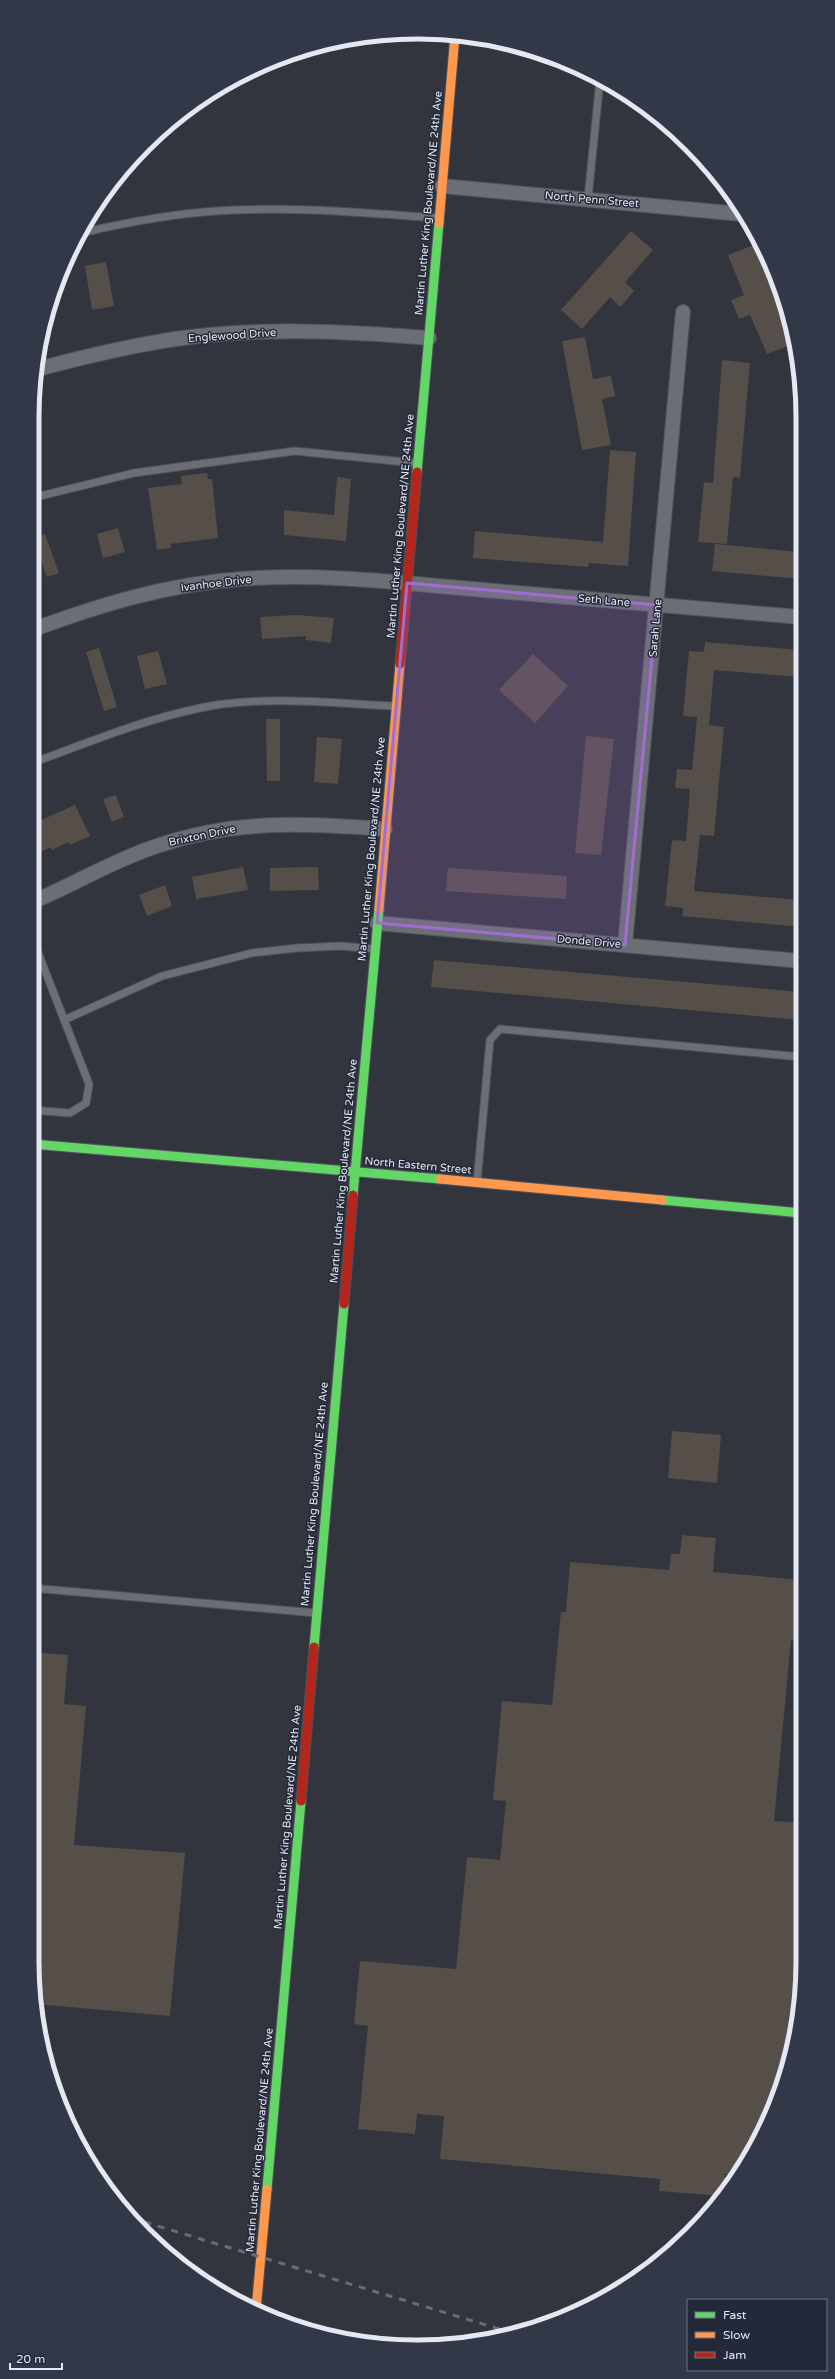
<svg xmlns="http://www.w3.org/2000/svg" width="835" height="2379" font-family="'Varela Round',sans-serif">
	<rect width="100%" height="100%" fill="#32353d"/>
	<path fill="#564e48" d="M631,231L653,250L625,282L634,291L620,307L610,297L582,329L561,310Z
		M754,245L793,344L767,354L750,315L739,319L731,300L744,295L728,255Z
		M106,262L114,306L92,310L85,266Z
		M585,337L593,379L611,376L615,396L602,399L611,445L582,450L562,341Z
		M722,360L750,363L740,478L733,477L727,544L698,542L704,482L713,483Z
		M610,450L636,452L628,566L589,563L588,567L473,558L475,531L603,542Z
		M207,473L208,479H212L218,538L170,544L171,548L157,550L148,488L182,484L181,476Z
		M337,477L351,479L346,541L284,535V510L334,515Z
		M118,528L125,552L103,558L97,534Z
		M45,534L59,573L47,577L33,539Z
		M715,544L800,552V579L712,571Z
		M297,615L334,618L331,643L306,640V636L262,639L260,617Z
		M705,642L800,650V677L714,670L709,725L724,727L714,836L700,835L694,891L801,900V927L682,916L683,908L665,906L672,840L686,841L690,789L675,788L677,769L692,770L697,717L683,716L689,651L704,652Z
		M99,648L117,707L104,711L86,652Z
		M158,651L167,684L145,689L137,656Z
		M533,654L568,686L535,723L499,690Z
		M266,719H280V781H267Z
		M586,736L614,739L601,855L575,853Z
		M317,737L342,739L338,784L314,782Z
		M116,795L124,817L112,822L103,799Z
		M75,805L90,836L70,845L68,842L52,850L51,847L32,856V824Z
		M243,867L248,890L196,899L192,877Z
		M318,867L319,890L270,891V868Z
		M448,868L567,876L566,899L446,891Z
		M165,885L172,906L147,916L139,895Z
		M434,960L801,992V1020L431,987Z
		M672,1431L721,1435L717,1483L668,1478Z
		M682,1535L716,1538L713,1572L802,1580V1641L791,1640L774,1821L803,1823V1962L790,2061L738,2175L725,2174L721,2196L659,2191L660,2179L440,2159L444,2116L417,2114L415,2134L358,2129L368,2026L354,2024L360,1961L456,1969L467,1857L500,1860L506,1801L493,1800L502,1701L552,1705L561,1612H566L570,1562L669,1570L671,1554H680Z
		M32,1652L68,1655L64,1704L86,1706L74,1845L185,1853L170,2016L36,2004L32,1962Z"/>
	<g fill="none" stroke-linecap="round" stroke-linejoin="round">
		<defs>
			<path id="lane" d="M588,198L600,79
				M81,233C124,223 171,214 216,211C290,206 364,213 438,218
				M32,498L134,473L295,451L415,463
				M32,763C87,743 142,720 200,708C263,695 330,703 394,706
				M32,937L89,1084L86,1103L70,1113L32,1110
				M64,1020L162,976L252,953L297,948L341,946L375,949
				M477,1182L490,1040L500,1029L801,1057
				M32,1588L316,1613"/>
			<path id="street" d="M442,186L741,214
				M38,369C83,357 129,346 175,339C258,327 345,331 429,338
				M32,630C99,605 168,584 240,579C317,573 396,582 473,589C582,598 691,608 800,617
				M32,902C73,885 112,861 154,847C234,819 302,823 385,829
				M377,923L801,961
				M625,945L683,312"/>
			<path id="fast" d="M417,472L439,223
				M32,1144L440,1179
				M353,1195L379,909
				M662,1200L801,1213
				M314,1647L344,1304
				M267,2189L301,1801"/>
			<path id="slow" d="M439,223L455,35
				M379,909L400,664
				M440,1179L662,1200
				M256,2310L267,2189"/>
			<path id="jam" d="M400,664L417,472
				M344,1304L353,1195
				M301,1801L314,1647"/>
		</defs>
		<use href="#lane" stroke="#4f5259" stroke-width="9"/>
		<use href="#street" stroke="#4f5259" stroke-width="16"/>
		<use href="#fast" stroke="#4f5259" stroke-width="11"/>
		<use href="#slow" stroke="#4f5259" stroke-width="11"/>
		<use href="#jam" stroke="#4f5259" stroke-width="11"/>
		<use href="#lane" stroke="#6b6e74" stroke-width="7"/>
		<use href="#street" stroke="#6b6e74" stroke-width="14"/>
		<use href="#fast" stroke="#63d668" stroke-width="9"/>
		<use href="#slow" stroke="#ff974d" stroke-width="9"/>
		<use href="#jam" stroke="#b3261e" stroke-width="9"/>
		<path stroke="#696c73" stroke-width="3" stroke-dasharray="7 7" stroke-linecap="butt" d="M131,2218L516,2334"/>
	</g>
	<path fill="#a06ed1" fill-opacity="0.2" stroke="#a06ed1" stroke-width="3" stroke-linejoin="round" d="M407,583L657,605L625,945L377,923Z"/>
	<g text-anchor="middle" stroke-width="3" stroke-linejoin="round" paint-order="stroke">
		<g font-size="11" fill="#e4e8f2" stroke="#232938">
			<text transform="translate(592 199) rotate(5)" y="4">North Penn Street</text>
			<text transform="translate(428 203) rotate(-85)" y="4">Martin Luther King Boulevard/NE 24th Ave</text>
			<text transform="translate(232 335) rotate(-4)" y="4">Englewood Drive</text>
			<text transform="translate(400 526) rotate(-85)" y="4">Martin Luther King Boulevard/NE 24th Ave</text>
			<text transform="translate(216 583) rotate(-7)" y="4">Ivanhoe Drive</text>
			<text transform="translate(604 600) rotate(5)" y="4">Seth Lane</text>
			<text transform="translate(655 628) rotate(-85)" y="4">Sarah Lane</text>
			<text transform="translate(202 835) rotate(-12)" y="4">Brixton Drive</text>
			<text transform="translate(371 849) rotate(-85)" y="4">Martin Luther King Boulevard/NE 24th Ave</text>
			<text transform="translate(589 941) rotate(5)" y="4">Donde Drive</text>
			<text transform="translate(418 1165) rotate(5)" y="4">North Eastern Street</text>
			<text transform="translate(343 1171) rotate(-85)" y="4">Martin Luther King Boulevard/NE 24th Ave</text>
			<text transform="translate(314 1494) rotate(-85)" y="4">Martin Luther King Boulevard/NE 24th Ave</text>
			<text transform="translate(287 1817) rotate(-85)" y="4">Martin Luther King Boulevard/NE 24th Ave</text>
			<text transform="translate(259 2140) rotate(-85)" y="4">Martin Luther King Boulevard/NE 24th Ave</text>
		</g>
	</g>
	<path d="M0 0H835V2379H0ZM417 39H418A378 378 0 0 1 796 417V1962A378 378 0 0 1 418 2340H417A378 378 0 0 1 39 1962V417A378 378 0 0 1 417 39Z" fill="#323847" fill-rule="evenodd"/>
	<path fill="none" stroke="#e4e8f2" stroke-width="5" d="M417 39H418A378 378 0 0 1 796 417V1962A378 378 0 0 1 418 2340H417A378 378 0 0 1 39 1962V417A378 378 0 0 1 417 39Z"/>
	<rect x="687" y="2299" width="140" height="72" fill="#232938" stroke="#707582"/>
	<rect x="695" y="2312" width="20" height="6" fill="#63d668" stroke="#707582"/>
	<text x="723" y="2319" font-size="12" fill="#e4e8f2">Fast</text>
	<rect x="695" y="2332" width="20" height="6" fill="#ff974d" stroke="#707582"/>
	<text x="723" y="2339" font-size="12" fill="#e4e8f2">Slow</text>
	<rect x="695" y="2352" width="20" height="6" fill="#b3261e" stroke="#707582"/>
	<text x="723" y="2359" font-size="12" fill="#e4e8f2">Jam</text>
	<path d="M10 2363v6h52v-6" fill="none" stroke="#e4e8f2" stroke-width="2"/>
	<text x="16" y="2363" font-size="12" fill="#e4e8f2" stroke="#232938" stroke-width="3" paint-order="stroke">20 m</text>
</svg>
